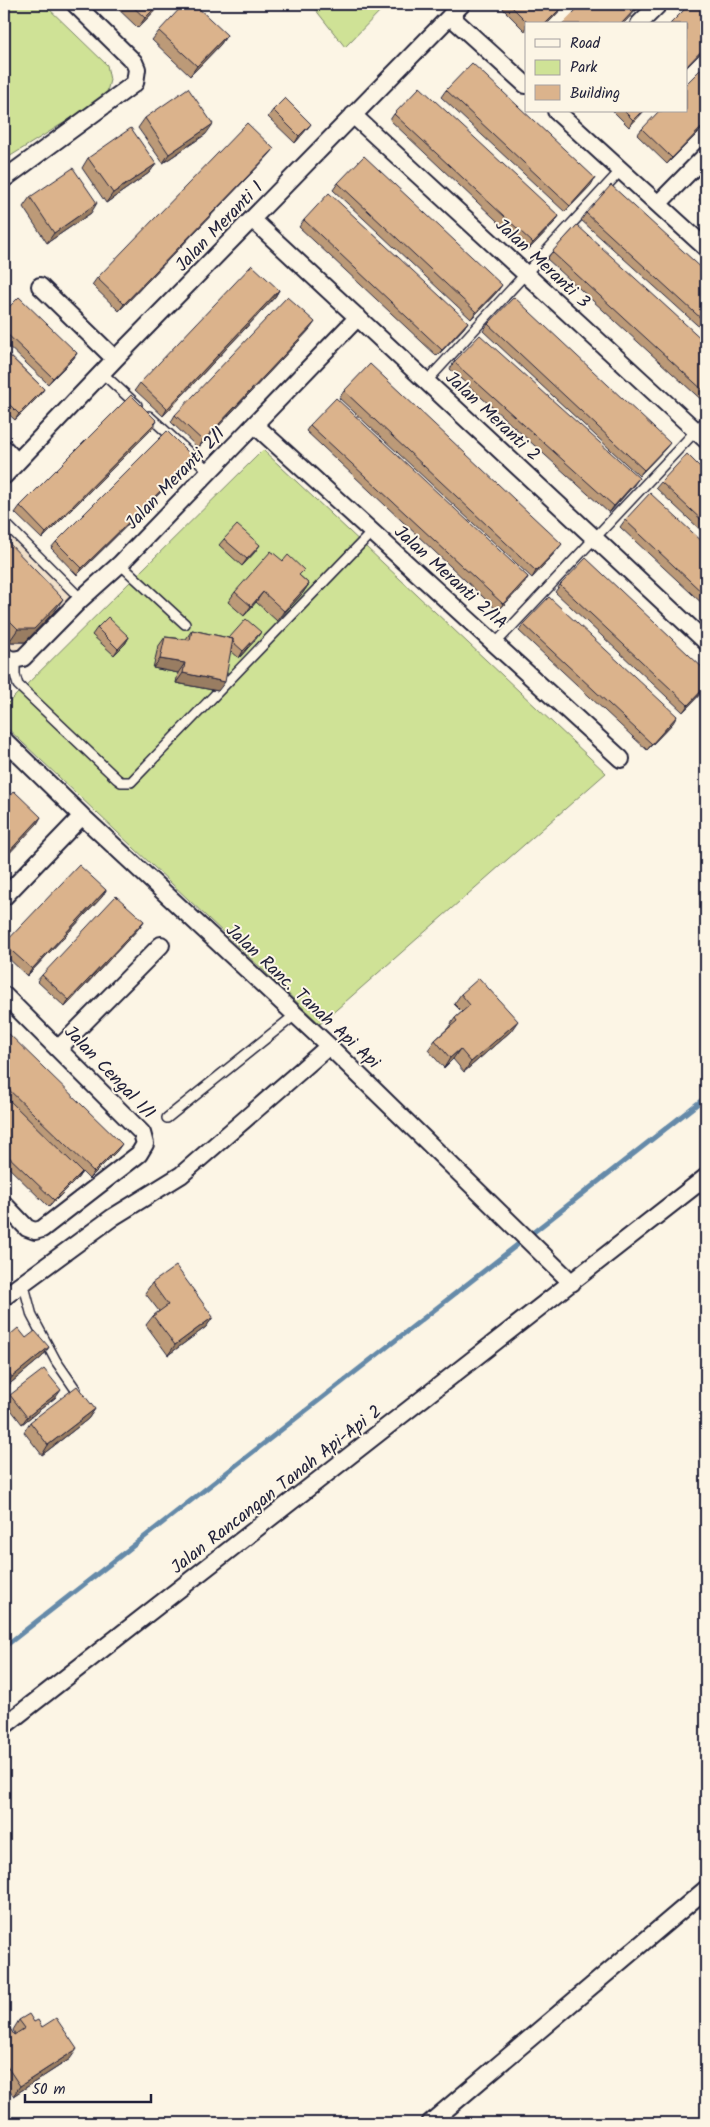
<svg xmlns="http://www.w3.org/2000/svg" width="710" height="2127" font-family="Kalam,sans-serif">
	<rect width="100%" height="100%" fill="#fcf5e5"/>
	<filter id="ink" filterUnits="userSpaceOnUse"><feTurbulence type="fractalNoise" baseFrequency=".02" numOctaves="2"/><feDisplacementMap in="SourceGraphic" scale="10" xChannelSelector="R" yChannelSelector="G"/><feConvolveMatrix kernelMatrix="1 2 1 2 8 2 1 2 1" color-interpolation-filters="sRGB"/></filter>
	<g filter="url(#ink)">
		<path fill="#f2e1ca" d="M4,531L74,598L18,657L4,644Z"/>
		<path fill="#cfe296" stroke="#788268" d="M4,4H44L107,65L110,80L107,92L94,104L4,160Z
			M311,4H387L345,47Z
			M263,450L606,773L320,1024L4,725V707Z"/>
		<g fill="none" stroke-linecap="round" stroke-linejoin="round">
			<path stroke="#658aa9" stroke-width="5" d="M4,1647L706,1097"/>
			<defs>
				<path id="service" d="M102,373L137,405
					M427,381L622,169
					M149,416L209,471
					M4,522L81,599
					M120,564L185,624
					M495,644L706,420
					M15,660V675L18,685L117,779L121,782H131L372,532
					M167,1118L295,1015
					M23,1282L32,1316L56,1361L76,1390"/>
				<path id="minor" d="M450,16L526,85
					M639,24L659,4
					M556,111L706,248
					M353,115L706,440
					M4,179L135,83L137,69L134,62L75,4
					M658,204L706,155
					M253,220L706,642
					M40,286L115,359
					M255,425L621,759
					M4,448L17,462
					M4,476L115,359L462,4
					M4,655C10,661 15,660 23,658L81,599L120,564L358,317
					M4,740L82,816L329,1046L572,1283
					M4,897L82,816
					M4,995L142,1133L145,1144L139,1154L42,1229L35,1231L27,1228L4,1204
					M59,1048L161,945
					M4,1297L113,1217L181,1175L329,1046
					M4,1726L706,1177
					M430,2123L706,1889"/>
			</defs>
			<use href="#service" stroke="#22223b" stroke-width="12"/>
			<use href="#minor" stroke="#22223b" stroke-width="20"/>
			<use href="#service" stroke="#fcf5e5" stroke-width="9"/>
			<use href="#minor" stroke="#fcf5e5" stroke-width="16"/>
		</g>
		<path fill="#bc9a78" stroke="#22223b" d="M113,4H161L138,28Z
			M506,4H566L547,24H526V32L503,9Z
			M159,31L227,35L220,45L190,76L152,40Z
			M446,90L591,185L565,212L441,97Z
			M273,110L311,124L306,130L295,143L268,117Z
			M613,111H644L629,127Z
			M394,114L559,216L554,223L528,250L390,120Z
			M145,118L206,134L163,163L138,128Z
			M706,125L667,164L637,135L642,129Z
			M269,155L119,311L92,285L97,278Z
			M88,158L156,164L149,173L106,203L82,168Z
			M338,183L497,292L471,319L333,190Z
			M706,191V208L699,200Z
			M30,197L91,213L47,243L23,207Z
			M586,213L706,272V333L581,220Z
			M304,220L468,322L463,329L437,356L299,227Z
			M552,252L706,343V404L547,259Z
			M279,290L275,297L163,416L135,390L140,383Z
			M4,312L77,353L73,359L48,384L4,342Z
			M488,324L665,449L639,476L483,331Z
			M310,329L198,448L171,422L175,415Z
			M4,350L44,389L39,396L15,420L4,410Z
			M454,362L634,485L609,513L450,369Z
			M344,391L557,550L532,578L339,398Z
			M310,425L528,577L524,584L498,611L306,431Z
			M153,428L42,539L15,513L20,506Z
			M194,458L189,464L77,575L51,548L56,542Z
			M706,473V535L656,488L661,482Z
			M625,520L706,545V607L620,527Z
			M4,538L54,612L25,642H9L4,636Z
			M224,539L255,552L242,566L219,545Z
			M300,576L309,584L302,594L277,621L256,602L244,616L228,602L235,592Z
			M560,585L706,688L683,712L555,592Z
			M523,624L673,723L647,750L519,631Z
			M97,628L129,637L125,644L114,655L92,635Z
			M192,630L229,638L256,639L239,658L231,651L218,691L176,683L178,673L153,668L158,647L165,637L186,639Z
			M106,890L102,897L27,976L4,954V944Z
			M144,921L139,928L65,1007L37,981L42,975Z
			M461,994L511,1031L464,1072L453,1059L444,1068L428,1050L435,1040L448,1028L455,1018L462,1012L454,1004Z
			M4,1029L117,1151L89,1179L82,1172L77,1179L49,1207L4,1163Z
			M152,1283L213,1317L206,1327L168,1355L146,1325L153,1316L159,1311L145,1293Z
			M4,1340L49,1347L42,1357L6,1387L4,1385Z
			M10,1395L56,1397L22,1424L5,1402Z
			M95,1409L88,1419L42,1455L24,1432L30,1422Z
			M4,2019L14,2035L15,2034L13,2030L19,2020L34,2022L42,2027L70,2059L13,2096L4,2082Z"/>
		<path fill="#997d62" stroke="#22223b" d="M159,4H161L138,28L145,18Z
			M565,4H566L547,24H545Z
			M640,4H642L623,24H621Z
			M227,35L220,45L190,76L197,66Z
			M706,46V48L686,68V67Z
			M642,111H644L629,127L633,120Z
			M706,123V125L667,164L672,158Z
			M213,124L206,134L163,163L169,154Z
			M311,124L306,130L295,143L299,136Z
			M274,149L269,155L119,311L124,304Z
			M156,164L149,173L106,203L113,193Z
			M595,178L591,185L565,212L570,206Z
			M97,203L91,213L47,243L54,233Z
			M559,216L554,223L528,250L533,243Z
			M502,285L497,292L471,319L476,312Z
			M279,290L275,297L163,416L167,409Z
			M315,322L310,329L198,448L203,441Z
			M468,322L463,329L437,356L442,350Z
			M77,353L73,359L48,384L53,378Z
			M44,389L39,396L15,420L19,414Z
			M157,421L153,428L42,539L46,533Z
			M670,443L665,449L639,476L644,470Z
			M194,458L189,464L77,575L82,568Z
			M639,478L634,485L609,513L614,506Z
			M562,544L557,550L532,578L536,571Z
			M260,545L255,552L242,566L247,559Z
			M528,577L524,584L498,611L503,604Z
			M309,584L302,594L277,621L284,611Z
			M263,592L256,602L244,616L251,606Z
			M63,599L54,612L25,642H9L18,629Z
			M261,632L256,639L239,658L243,651Z
			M129,637L125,644L114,655L118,649Z
			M160,659L185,663L178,673L153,668Z
			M183,673L225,682L218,691L176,683Z
			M706,686V688L683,712L688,705Z
			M677,716L673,723L647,750L652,744Z
			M41,817L37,824L4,859V857Z
			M106,890L102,897L27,976L32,969Z
			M144,921L139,928L65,1007L69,1000Z
			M518,1021L511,1031L464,1072L471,1062Z
			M460,1049L453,1059L444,1068L450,1058Z
			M122,1144L117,1151L89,1179L94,1172Z
			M82,1172L77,1179L49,1207L54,1200Z
			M213,1317L206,1327L168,1355L175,1345Z
			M49,1347L42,1357L6,1387L12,1377Z
			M61,1390L56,1397L22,1424L27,1417Z
			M95,1409L88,1419L42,1455L48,1445Z
			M77,2049L70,2059L13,2096L20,2086Z"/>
		<path fill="#dbb38c" stroke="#22223b" d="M130,4H159L145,18Z
			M184,4H194L227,35L197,66L159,31Z
			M509,4H565L545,24H529Z
			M582,4H640L621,24H562Z
			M690,4H706V46L686,67V24H670Z
			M472,63L595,178L570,206L446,90Z
			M706,64V123L672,158L642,129L659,111H686V84Z
			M420,87L559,216L533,243L394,114Z
			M188,88L213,124L169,154L145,118Z
			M285,98L311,124L299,136L273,110Z
			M624,111H642L633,120Z
			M247,123L274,149L124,304L97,278Z
			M131,128L156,164L113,193L88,158Z
			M364,156L502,285L476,312L338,183Z
			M73,168L97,203L54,233L30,197Z
			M611,185L706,272V323L586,213Z
			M706,191V196L703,194Z
			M329,193L468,322L442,350L304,220Z
			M577,225L706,343V393L552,252Z
			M252,265L279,290L167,409L140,383Z
			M19,297L77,353L53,378L4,331V312Z
			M287,297L315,322L203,441L175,415Z
			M514,297L670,443L644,470L488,324Z
			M480,335L639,478L614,506L454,362Z
			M4,350L44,389L19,414L4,399Z
			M370,364L562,544L536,571L344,391Z
			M131,395L157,421L46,533L20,506Z
			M336,398L528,577L503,604L310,425Z
			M167,431L194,458L82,568L56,542Z
			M687,454L706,473V524L661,482Z
			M650,493L706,545V596L625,520Z
			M237,525L260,545L247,559L224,539Z
			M4,538L63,599L34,629H18L4,615Z
			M271,551L283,561L288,555L304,570L299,575L309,584L284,611L263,592L251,606L235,592Z
			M586,558L706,671V686L688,705L560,585Z
			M549,597L677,716L652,744L523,624Z
			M108,617L129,637L118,649L97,628Z
			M246,619L261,632L243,651L233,642V639L229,638Z
			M192,630L233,639L225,682L183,673L185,663L160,659L165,637L190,640Z
			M14,791L41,817L4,857V802Z
			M79,865L106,890L32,969L4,944Z
			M116,896L144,921L69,1000L42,975Z
			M479,978L518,1021L471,1062L460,1049L450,1058L435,1040L457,1021L455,1018L470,1005L461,994Z
			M4,1029L122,1144L94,1172L4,1085Z
			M4,1095L82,1172L54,1200L4,1152Z
			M176,1266L213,1317L175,1345L153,1316L168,1305L152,1283Z
			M18,1328L26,1338L35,1331L49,1347L12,1377L4,1366V1340Z
			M44,1369L61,1390L27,1417L10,1395Z
			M77,1386L95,1409L48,1445L30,1422Z
			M29,2014L34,2022L38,2020L42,2027L56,2018L77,2049L20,2086L4,2062V2019L14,2035L25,2028L19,2020Z"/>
	</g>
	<g text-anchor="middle" stroke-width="4" stroke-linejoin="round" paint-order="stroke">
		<g font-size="18" fill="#22223b" stroke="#fcf5e5">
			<text transform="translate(219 226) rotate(-46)" y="6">Jalan Meranti 1</text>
			<text transform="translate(543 263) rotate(43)" y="6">Jalan Meranti 3</text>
			<text transform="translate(493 416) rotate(43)" y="6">Jalan Meranti 2</text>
			<text transform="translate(175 478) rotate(-46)" y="6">Jalan Meranti 2/1</text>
			<text transform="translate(451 577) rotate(42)" y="6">Jalan Meranti 2/1A</text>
			<text transform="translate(303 996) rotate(43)" y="6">Jalan Ranc. Tanah Api Api</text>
			<text transform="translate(110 1072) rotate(46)" y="6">Jalan Cengal 1/1</text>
			<text transform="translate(276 1489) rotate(-38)" y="6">Jalan Rancangan Tanah Api-Api 2</text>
		</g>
	</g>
	<rect width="710" height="2127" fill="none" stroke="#fcf5e5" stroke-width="20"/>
	<rect x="10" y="10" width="690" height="2107" fill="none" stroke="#22223b" stroke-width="2" filter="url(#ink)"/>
	<rect x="525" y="22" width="162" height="90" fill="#fcf5e5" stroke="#a5a1a1"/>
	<rect x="535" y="39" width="25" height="8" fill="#fcf5e5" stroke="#a5a1a1"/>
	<text x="570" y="48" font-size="15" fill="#22223b">Road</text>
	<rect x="535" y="60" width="25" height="15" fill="#cfe296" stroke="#a5a1a1"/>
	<text x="570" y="72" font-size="15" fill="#22223b">Park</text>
	<rect x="535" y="85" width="25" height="15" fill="#dbb38c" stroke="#a5a1a1"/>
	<text x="570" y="98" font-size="15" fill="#22223b">Building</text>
	<path d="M25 2094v8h126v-8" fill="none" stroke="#22223b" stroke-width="2.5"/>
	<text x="32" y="2094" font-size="15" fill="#22223b" stroke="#fcf5e5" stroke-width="4" paint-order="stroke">50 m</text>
</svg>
